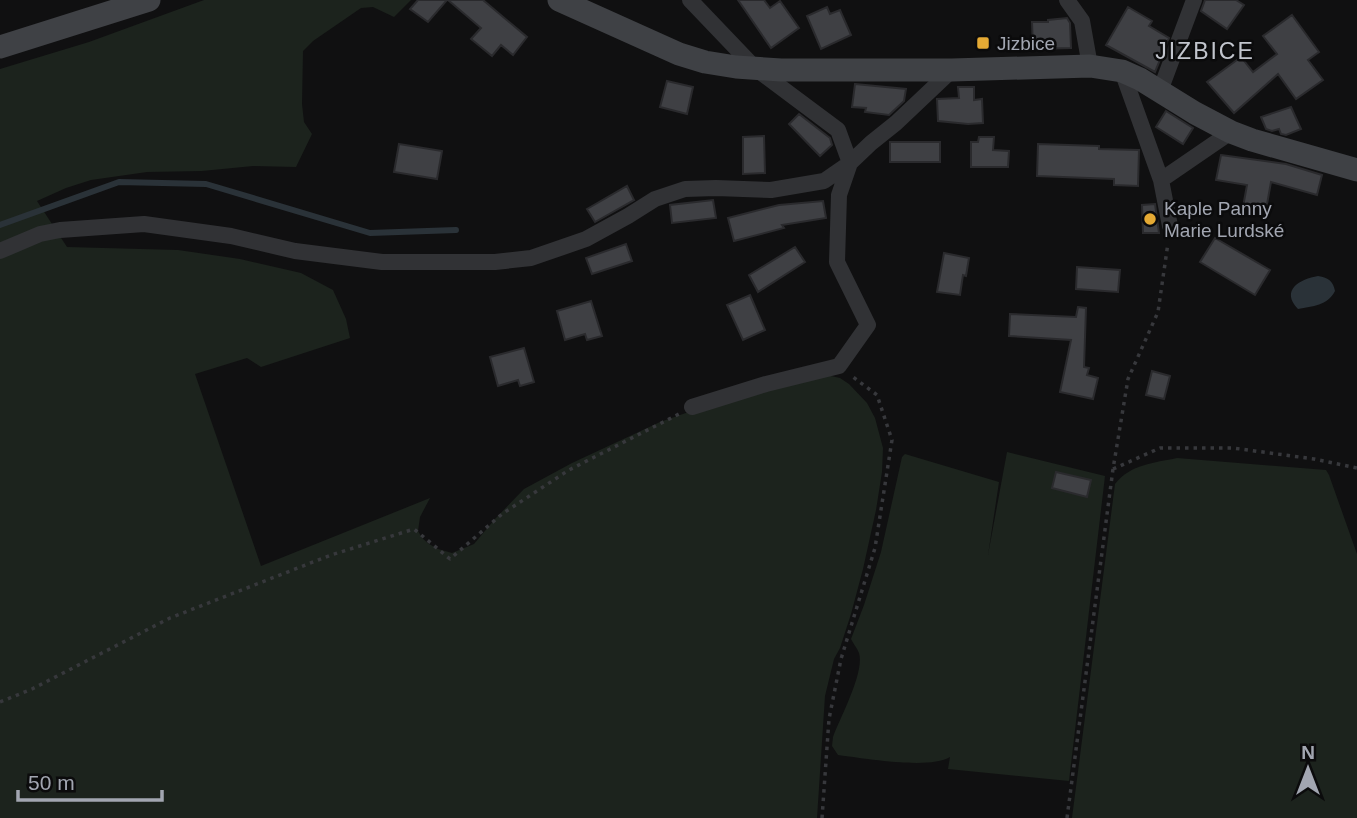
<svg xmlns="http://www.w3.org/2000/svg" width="1357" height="818" font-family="Helvetica,sans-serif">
	<rect width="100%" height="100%" fill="#101011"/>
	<path fill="#1c231d" d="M204,0H411L394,17L373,7L361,8L313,41L303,51L302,104L304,122L312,134L296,167L253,166L202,171L147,172L91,180L66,188L37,201L67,247L178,250L240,259L301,273L333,290L346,319L350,338L261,367L247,358L195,374L261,566L430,498L420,517L418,531L422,538L429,544L438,549L452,553L474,544L495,519L524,489L572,463L660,422L746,392L822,374L840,378L849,384L867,403L875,418L883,448L882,472L876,510L863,569L851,614L840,648L834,659L825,696L817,818H0V69L89,42Z
		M1007,452L1105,476L1069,781L948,769L950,757C929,770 863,758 838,755L832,746L833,737C840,718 865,672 859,653C857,648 853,643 851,639L864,605L881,552L902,457L905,454L999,482L988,555Z
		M1177,458L1326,470L1329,475L1357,554V818H1072L1115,484C1131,464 1154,463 1177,458Z"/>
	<path fill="#2a3238" d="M1318,276C1329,278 1333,281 1335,291C1327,306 1313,306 1298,309C1280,290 1300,279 1318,276Z"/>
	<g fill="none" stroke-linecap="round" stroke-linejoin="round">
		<path stroke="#2a3238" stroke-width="6" d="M0,225L119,182L206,184L370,233L456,230"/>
	</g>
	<path fill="#3f4044" stroke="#2a2a2d" stroke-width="2" d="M418,0H447L428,22L410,9Z
		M448,0H483L527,37L513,55L501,45L492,56L471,39L481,28Z
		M738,0H764L770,8L780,1L799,28L771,48Z
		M1205,0H1236L1244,5L1227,29L1201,11Z
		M827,7L830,14L840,10L851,35L821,49L807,16Z
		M1128,7L1152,21L1149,26L1169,38L1155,72L1106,45Z
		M1292,15L1319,52L1308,60L1323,80L1296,99L1278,74L1234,113L1207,82L1241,57L1253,72L1277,54L1263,36Z
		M1067,18L1070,23L1071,48L1033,49L1032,22H1048V20Z
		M667,81L693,87L687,114L660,107Z
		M855,84L906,89L904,101L889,115L865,112L866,108L852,107Z
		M958,87H974V100L982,99L983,123L968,124L938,121L937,99L959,98Z
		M1291,107L1301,129L1286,135L1281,134L1279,129L1272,131L1266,129L1261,117Z
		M1166,111L1193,128L1183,144L1156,127Z
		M799,114L830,138L832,145L820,156L789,124Z
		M764,136L765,173L743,174V137Z
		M979,137H994L993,150L1009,151L1008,167H971V142H978Z
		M890,142H940V162H890Z
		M399,144L442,151L437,179L394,172Z
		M1038,144L1099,146V149L1139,150L1138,186L1114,185V179L1037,176Z
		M1221,155L1286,164L1322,175L1317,195L1271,182L1266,210L1243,207L1247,185L1216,180Z
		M627,186L634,200L595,222L587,209Z
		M713,200L716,218L672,223L670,205Z
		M823,201L826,218L782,225L784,228L734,241L728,218L779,205Z
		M1155,204L1159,233H1143L1142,205Z
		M1215,238L1270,270L1255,295L1200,262Z
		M626,244L632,261L592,274L586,258Z
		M795,247L805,262L758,292L749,275Z
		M944,253L969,258L966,276L963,275L960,295L937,292Z
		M1077,267L1120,270L1118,292L1076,289Z
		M750,295L765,330L743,340L727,305Z
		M591,301L602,336L587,340L585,334L565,340L557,311Z
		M1078,307L1086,308L1084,367L1089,368L1087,375L1098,378L1093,399L1060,392L1071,340L1009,336L1010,314L1076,317Z
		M524,348L534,382L520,386L518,380L498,386L490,357Z
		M1152,371L1170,376L1164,399L1146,395Z
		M1056,472L1091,480L1087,497L1052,488Z"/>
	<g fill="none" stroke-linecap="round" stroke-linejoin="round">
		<path stroke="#37383c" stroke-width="3.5" stroke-dasharray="3.5 5" stroke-linecap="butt" d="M1113,469L1160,448H1233L1314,459L1357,468
			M0,702L32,689L170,618L331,555L414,529L450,559L502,514L569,470L679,414
			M822,818L829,719L841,659L875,548L892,440L877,395L853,377
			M1067,818L1113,469L1128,379L1158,312L1168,243"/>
		<path stroke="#313235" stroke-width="16" d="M690,0L755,68L838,130L850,163L839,195L837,262L868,325L839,366L766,384L692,407
			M1067,0L1082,21L1090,66
			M1122,71L1161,180L1170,226
			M1160,91L1194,0
			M1161,180L1231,132
			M0,251L40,234L60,230L144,224L231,236L295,251L382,262H495L531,258L586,239L628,216L655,199L685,189L716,188L771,190L824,181L850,163L871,143L896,123L952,70"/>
		<path stroke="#3f4145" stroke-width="23" d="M559,0L679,54L705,62L736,67L781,70H952L1090,66L1122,71L1140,79L1195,113L1231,132L1252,140L1357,170
			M0,47L149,0"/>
	</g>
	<g fill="#e5aa34" stroke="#0b0b0c" stroke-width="2.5">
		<rect x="976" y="36" width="14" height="14" rx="3.5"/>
		<circle cx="1150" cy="219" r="7"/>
	</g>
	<g text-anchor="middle" stroke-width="5" stroke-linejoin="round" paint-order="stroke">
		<g font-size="19" fill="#a2a6b1" stroke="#0b0b0c" text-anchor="start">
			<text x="997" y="50">Jizbice</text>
			<text x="1164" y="215">Kaple Panny<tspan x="1164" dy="22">Marie Lurdské</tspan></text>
		</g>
		<g font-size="23" letter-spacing="2" fill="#c2c5cd" stroke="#0b0b0c">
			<text x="1205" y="59">JIZBICE</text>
		</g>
	</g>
	<g transform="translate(1308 769)" stroke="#0b0b0c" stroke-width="5" paint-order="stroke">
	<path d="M0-5L12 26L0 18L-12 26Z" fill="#a2a6b1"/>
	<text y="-10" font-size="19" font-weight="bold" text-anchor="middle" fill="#a2a6b1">N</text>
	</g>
	<path d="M18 790v10h144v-10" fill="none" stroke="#a2a6b1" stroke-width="3.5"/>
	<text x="28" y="790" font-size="21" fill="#a2a6b1" stroke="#0b0b0c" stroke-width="5" paint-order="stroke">50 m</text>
</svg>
